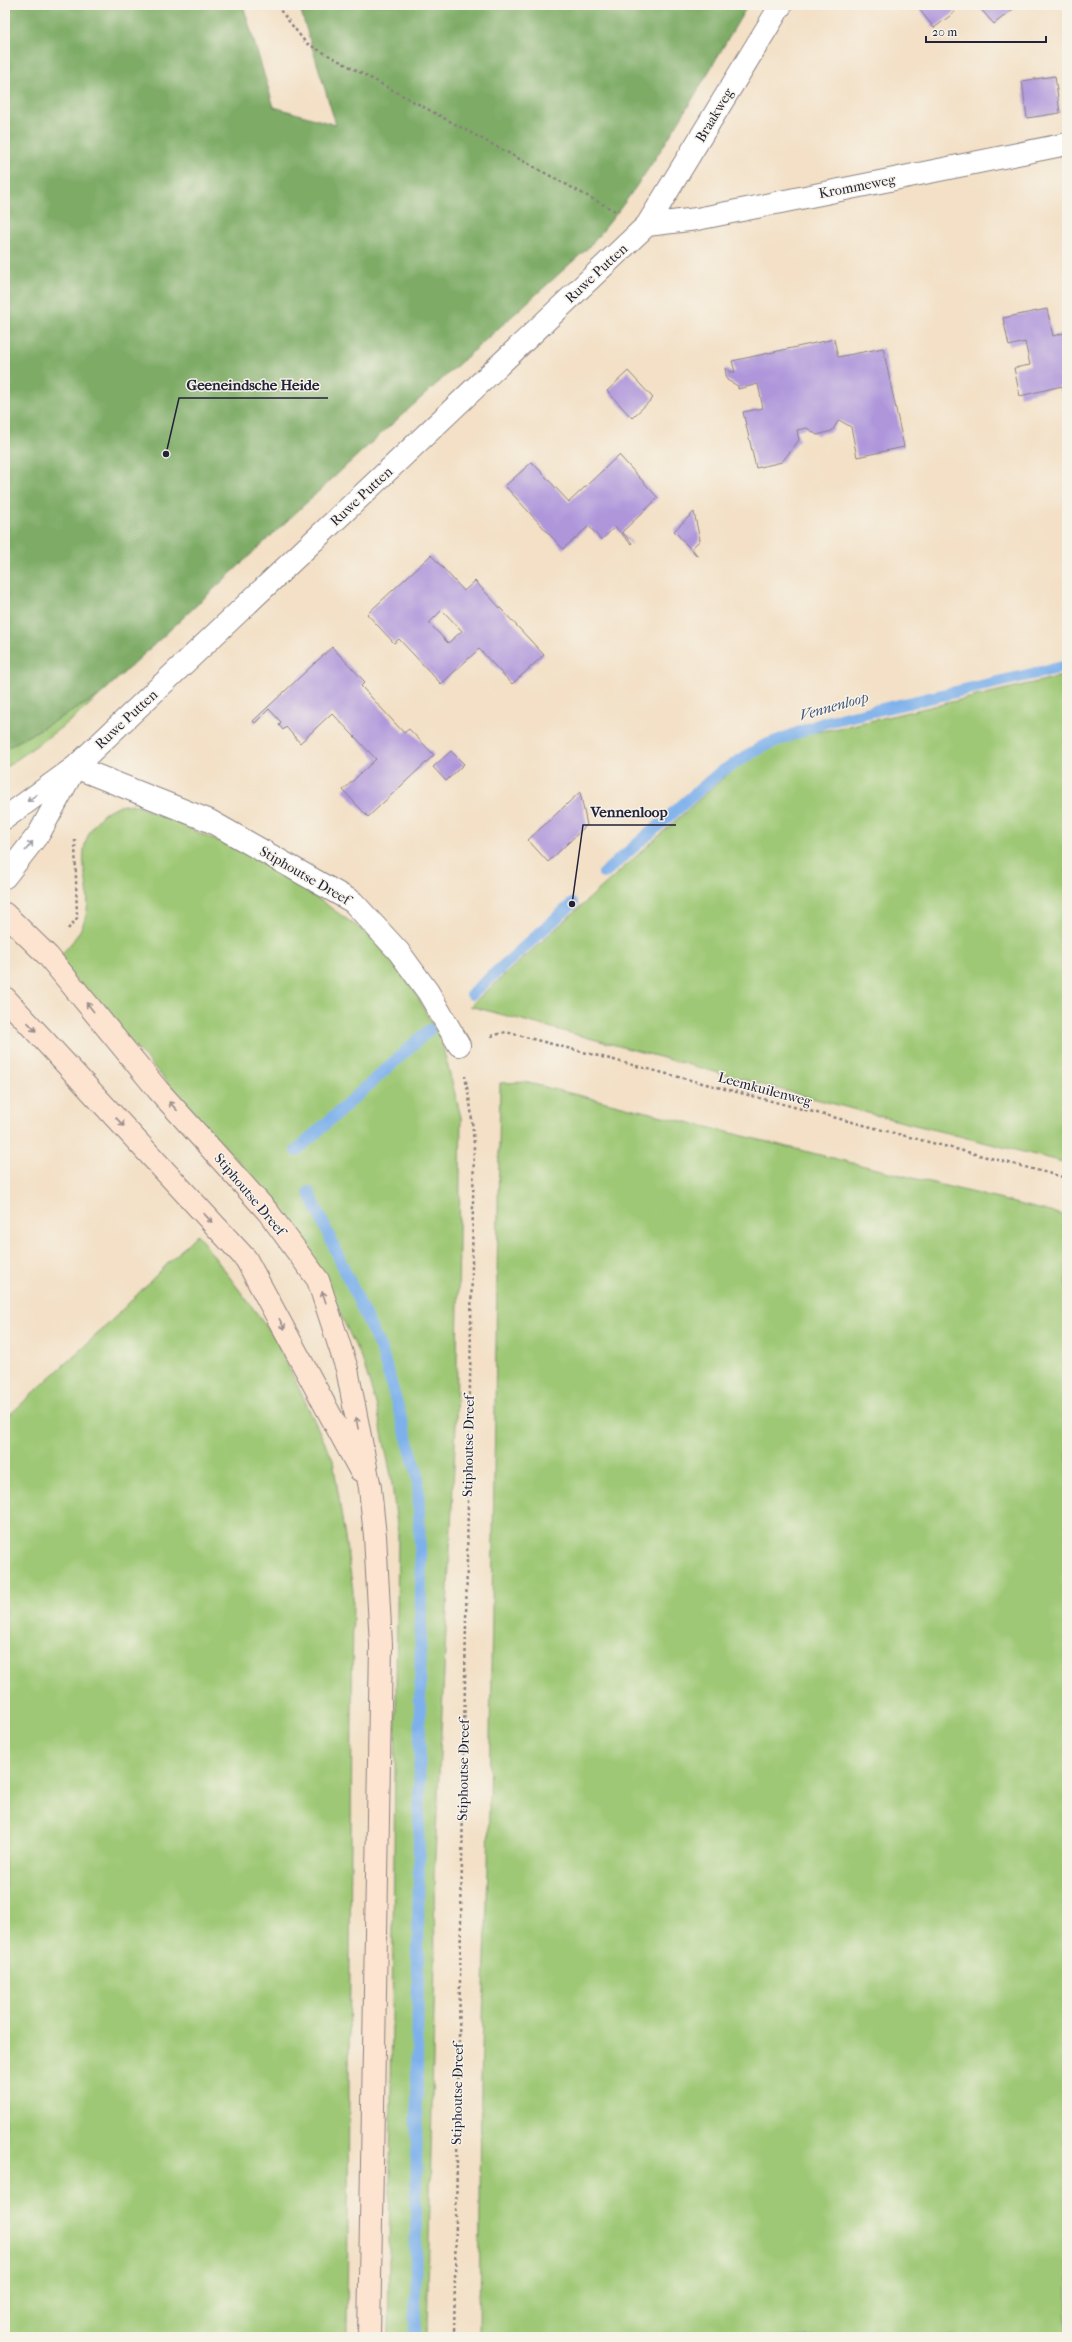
<svg xmlns="http://www.w3.org/2000/svg" width="1072" height="2342" font-family="'IM FELL French Canon',serif">
	<rect width="100%" height="100%" fill="#f7f3e8"/>
	<filter id="ink" filterUnits="userSpaceOnUse"><feTurbulence type="fractalNoise" baseFrequency=".025" numOctaves="2"/><feDisplacementMap in="SourceGraphic" scale="8" xChannelSelector="R" yChannelSelector="G"/><feConvolveMatrix kernelMatrix="1 2 1 2 8 2 1 2 1" color-interpolation-filters="sRGB"/></filter>
	<filter id="wash" filterUnits="userSpaceOnUse"><feTurbulence type="fractalNoise" baseFrequency=".012" numOctaves="4" result="noise"/><feDisplacementMap in="SourceGraphic" scale="16" xChannelSelector="R" yChannelSelector="G"/><feGaussianBlur stdDeviation="0.9" result="paint"/><feColorMatrix in="noise" values="0 0 0 0 0 0 0 0 0 0 0 0 0 0 0 0 0 1.4 0 .05"/><feComposite in="paint" operator="in"/></filter>
	<g filter="url(#wash)">
		<rect width="100%" height="100%" fill="#f3e0c6"/>
		<path fill="#9ec874" stroke="#607558" d="M1067,675V1163L875,1115L470,1006L764,741L844,727Z
			M99,696L73,719L5,768V749Z
			M133,804L266,862L372,937L414,990L441,1040L461,1117L456,1425L434,1877L435,1964L427,2337H388L398,1533L391,1476L376,1404L363,1362L316,1263L259,1185L57,959C68,947 80,935 85,919C96,884 69,858 96,822C106,809 117,805 133,804Z
			M525,1082L1067,1216V2337H479L481,2080L488,1868L500,1083Z
			M197,1234L274,1336L333,1460L353,1590L347,2337H5V1419L105,1327Z"/>
		<path fill="#7eac66" stroke="#506750" d="M5,5H243L274,107L336,125L299,5H748C699,87 653,173 590,246L361,452L99,696L5,749Z"/>
		<g fill="none" stroke-linecap="round" stroke-linejoin="round">
			<path stroke="#7eb1eb" stroke-width="12" d="M604,873L719,773L763,746L826,722L1067,666
				M472,994L572,904
				M296,1151L429,1030
				M309,1192L382,1352L418,1476L421,1584L415,2337"/>
		</g>
		<g id="blocks">
			<path fill="#af96db" fill-rule="evenodd" d="M916,5H951L955,12L934,28Z
				M977,5H1016L1017,6L994,24Z
				M1055,76L1060,113L1027,118L1022,81Z
				M1047,309L1053,336L1067,332V393L1064,394L1062,386L1020,396L1014,368L1030,365L1025,342L1009,346L1003,318Z
				M834,339L838,357L883,348L904,447L857,457L851,427L839,420L832,431L817,435L807,428L797,430L799,440L782,462L756,468L743,412L763,408L758,384L738,389V386L727,380L725,368L731,372H735L732,361Z
				M628,371L653,398L632,418L607,391Z
				M619,455L658,498L622,532L632,543L631,544L615,527L601,540L589,526L563,549L505,486L532,462L569,502Z
				M694,512L700,540L692,548L698,557L674,531Z
				M431,555L464,591L475,581L544,655L512,684L479,649L441,684L399,639L394,643L367,614ZM442,610L462,631L448,643L429,623Z
				M332,647L365,682L361,686L404,733L409,729L434,755L368,817L343,790L376,759L332,713L300,743L286,727L283,730L279,725L281,722L269,709L255,723L253,721Z
				M451,751L464,764L446,781L433,767Z
				M580,792L587,825L548,862L528,840Z"/>
		</g>
	</g>
	<g filter="url(#ink)">
		<use href="#blocks" fill-opacity="0" stroke="#8a8180" stroke-width="1"/>
		<g fill="none" stroke-linecap="round" stroke-linejoin="round">
			<defs>
				<path id="minor" d="M647,225L697,219L1067,144
					M75,767L210,821L353,902L399,952L428,992L459,1045
					M5,818L75,767L647,225L781,5
					M5,877L40,832L73,771"/>
				<path id="secondary" d="M5,914L48,956L158,1090L268,1212L318,1280L347,1369L370,1488L375,1536L381,1645L369,2337
					M5,998L246,1259L360,1470"/>
			</defs>
			<use href="#minor" stroke="#8a8180" stroke-width="24"/>
			<use href="#secondary" stroke="#8a8180" stroke-width="24"/>
			<path stroke="#8a8180" stroke-width="2.5" stroke-dasharray="3 3" stroke-linecap="butt" d="M278,5L280,10L306,43L615,211
				M68,929L77,918L75,840
				M491,1036L506,1032L1067,1178
				M454,2337L474,1144L471,1109L465,1076"/>
			<use href="#minor" stroke="#fff" stroke-width="22"/>
			<use href="#secondary" stroke="#fde4d1" stroke-width="22"/>
		</g>
		<defs><path id="oneway-shaft" d="M-6 0H5M1.5-3L5.5 0L1.5 3" fill="none" stroke-width="1.6" stroke-linecap="round" stroke-linejoin="round"/></defs>
		<g stroke="#9c9ca7">
			<use href="#oneway-shaft" transform="translate(32 798) rotate(144)"/>
			<use href="#oneway-shaft" transform="translate(29 846) rotate(-52)"/>
		</g>
		<g stroke="#9a8d8e">
			<use href="#oneway-shaft" transform="translate(90 1007) rotate(-129)"/>
			<use href="#oneway-shaft" transform="translate(32 1027) rotate(47)"/>
			<use href="#oneway-shaft" transform="translate(173 1106) rotate(-133)"/>
			<use href="#oneway-shaft" transform="translate(120 1122) rotate(47)"/>
			<use href="#oneway-shaft" transform="translate(208 1218) rotate(47)"/>
			<use href="#oneway-shaft" transform="translate(324 1297) rotate(-108)"/>
			<use href="#oneway-shaft" transform="translate(282 1324) rotate(62)"/>
			<use href="#oneway-shaft" transform="translate(357 1423) rotate(-101)"/>
		</g>
	</g>
	<g text-anchor="middle" stroke-width="3" stroke-linejoin="round" paint-order="stroke">
		<g font-size="14" fill="#22223b" stroke="#f7f3e8">
			<text transform="translate(714 115) rotate(-59)" y="5">Braakweg</text>
			<text transform="translate(857 186) rotate(-11)" y="5">Krommeweg</text>
			<text transform="translate(596 273) rotate(-43)" y="5">Ruwe Putten</text>
			<text transform="translate(361 496) rotate(-43)" y="5">Ruwe Putten</text>
			<text transform="translate(126 719) rotate(-43)" y="5">Ruwe Putten</text>
			<text transform="translate(305 875) rotate(30)" y="5">Stiphoutse Dreef</text>
			<text transform="translate(765 1089) rotate(15)" y="5">Leemkuilenweg</text>
			<text transform="translate(250 1194) rotate(50)" y="5">Stiphoutse Dreef</text>
			<text transform="translate(468 1446) rotate(-89)" y="5">Stiphoutse Dreef</text>
			<text transform="translate(463 1770) rotate(-89)" y="5">Stiphoutse Dreef</text>
			<text transform="translate(457 2094) rotate(-89)" y="5">Stiphoutse Dreef</text>
		</g>
		<g font-size="15" font-style="italic" fill="#425479" stroke="#f7f3e8">
			<text transform="translate(834 706) rotate(-16)" y="5">Vennenloop</text>
		</g>
	</g>
	<path fill="none" stroke="#22223b" stroke-width="1.5" d="M166 454L179 398H328M572 904L583 825H676"/>
	<g fill="#22223b" stroke="#f7f3e8" stroke-width="1.5">
		<circle cx="166" cy="454" r="4"/>
		<circle cx="572" cy="904" r="4"/>
	</g>
	<g font-size="15" text-anchor="middle" font-weight="bold" fill="#22223b" stroke="#f7f3e8" stroke-width="3" stroke-linejoin="round" paint-order="stroke">
		<text x="253" y="390">Geeneindsche Heide</text>
		<text x="629" y="817">Vennenloop</text>
	</g>
	<rect width="1072" height="2342" fill="none" stroke="#f7f3e8" stroke-width="20"/>
	<path d="M926 36v6h120v-6" fill="none" stroke="#22223b" stroke-width="2"/>
	<text x="932" y="36" font-size="12" fill="#22223b" stroke="#f7f3e8" stroke-width="3" paint-order="stroke">20 m</text>
</svg>
